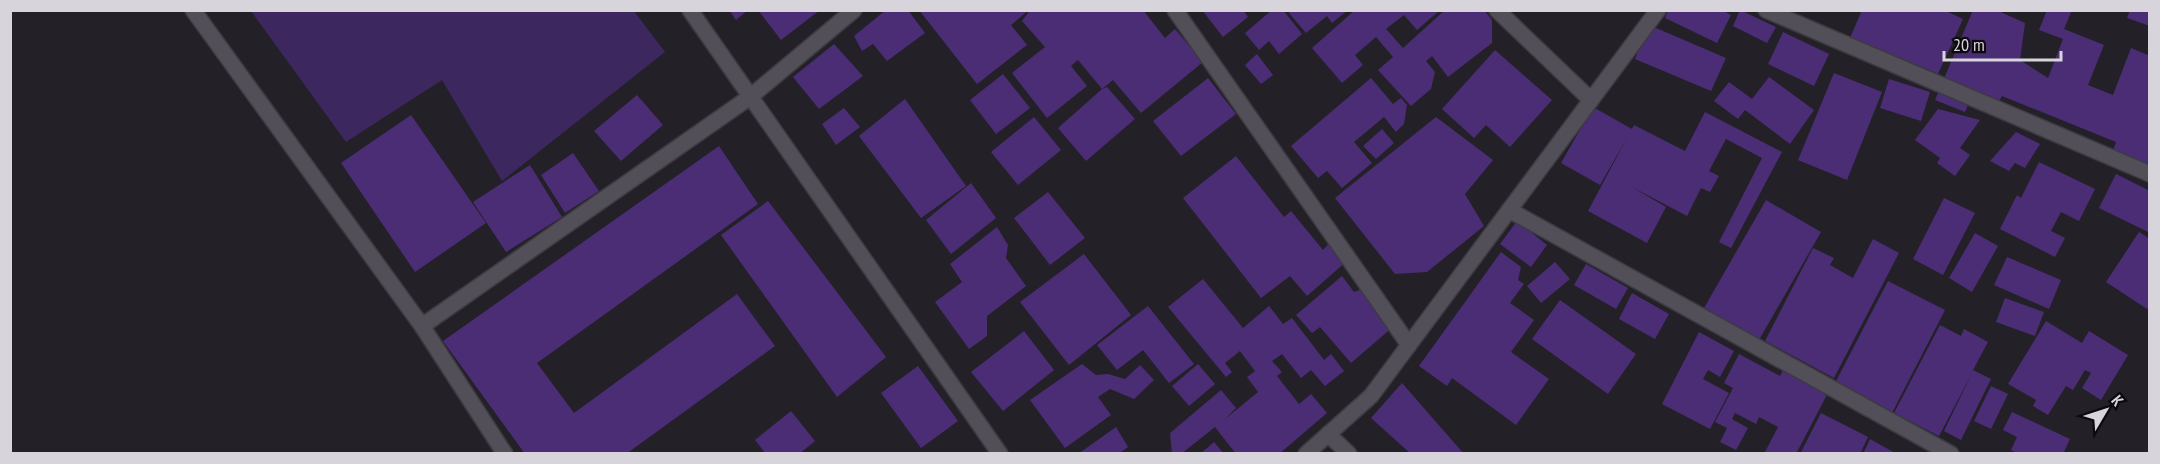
<svg xmlns="http://www.w3.org/2000/svg" width="2160" height="464" font-family="'PT Sans Narrow',sans-serif">
	<rect width="100%" height="100%" fill="#232028"/>
	<path fill="#3d275f" d="M251,11H634L665,52L502,181L442,80L346,142Z"/>
	<path fill="#4b2d76" d="M729,10H748L736,20Z
		M758,10H820L781,40Z
		M886,10H908L925,33L887,61L873,44L862,51L854,36Z
		M919,10H1029L1011,25L1027,45L977,84Z
		M1030,10H1143L1165,38L1175,29L1203,62L1141,113L1113,80L1102,89L1078,60L1071,66L1087,86L1047,118L1012,73L1045,47L1022,21Z
		M1202,10H1243L1248,17L1223,37Z
		M1272,10H1283L1302,34L1279,54L1269,41L1259,50L1245,33Z
		M1292,10L1334,11L1348,10L1332,23L1327,16L1306,33L1289,13Z
		M1355,10H1440L1417,30L1404,15L1386,29L1403,48L1445,10H1484L1492,20V43L1448,77L1432,56L1426,61L1435,72L1431,89L1411,106L1378,70L1393,57L1376,37L1355,55L1363,65L1342,83L1312,48Z
		M1668,10H1722L1731,15L1717,43L1665,18Z
		M1740,10L1776,27L1767,43L1733,26Z
		M1862,10H1944L1963,19L1938,74L1901,58L1894,74L1844,52Z
		M1973,10H1996L2025,23L2020,60L2048,78L2063,39L2039,30L2047,10H2072L2064,29L2104,45L2088,85L2113,95L2131,48L2150,56V171L2111,156L2116,142L2002,96L1998,103L1974,91L1965,112L1935,100Z
		M2130,10H2150V26L2127,18Z
		M1649,25L1726,58L1711,91L1635,59Z
		M1783,32L1829,54L1814,86L1768,64Z
		M834,44L863,76L819,109L793,77Z
		M1495,50L1552,100L1510,147L1486,125L1474,138L1442,109Z
		M1257,54L1273,75L1261,84L1245,65Z
		M1834,73L1882,92L1847,180L1798,160Z
		M1003,74L1030,108L996,134L970,100Z
		M1769,77L1814,110L1790,144L1745,110L1738,119L1714,101L1729,82L1752,99Z
		M1208,78L1236,114L1181,156L1153,121Z
		M1371,78L1393,104L1401,98L1407,105L1404,124L1396,132L1384,117L1354,142L1372,163L1342,188L1327,171L1318,178L1291,146Z
		M1889,79L1930,92L1921,121L1880,108Z
		M1107,87L1135,119L1086,161L1058,128L1102,89Z
		M637,95L663,125L621,161L594,131Z
		M905,99L966,186L921,218L859,136Z
		M1593,107L1632,129L1634,125L1685,151L1705,112L1782,152L1731,248L1719,242L1762,158L1726,139L1709,171L1719,176L1710,192L1701,188L1687,216L1630,186L1666,207L1647,243L1588,211L1627,138L1600,185L1561,163Z
		M844,108L860,127L836,145L822,124Z
		M1938,109L1980,120L1960,148L1970,155L1955,176L1937,163L1940,158L1915,140Z
		M411,115L486,223L415,272L341,163Z
		M1034,117L1061,150L1018,185L991,152Z
		M1436,117L1493,160L1465,194L1484,226L1427,272L1395,274L1335,198Z
		M1382,129L1394,143L1376,159L1363,146Z
		M2016,132L2040,144L2025,168L2015,163L2009,171L1990,161Z
		M719,146L758,204L537,363L574,413L737,294L775,346L626,454H525L443,341Z
		M573,153L599,191L565,213L541,175Z
		M1236,156L1284,217L1291,211L1323,250L1331,241L1348,260L1307,296L1290,276L1261,298L1183,198Z
		M2039,162L2095,189L2079,221L2061,212L2051,231L2065,238L2055,257L2000,229L2017,195L2021,198Z
		M530,165L562,217L506,252L473,202Z
		M2116,174L2150,191V233L2099,208Z
		M971,183L996,218L951,254L926,220Z
		M1048,192L1085,238L1050,265L1014,218Z
		M1944,198L1975,213L1943,275L1913,259Z
		M1766,200L1821,232L1759,340L1704,308Z
		M768,201L886,357L837,397L721,235Z
		M1517,221L1547,245L1531,267L1500,244Z
		M997,227L1008,245L1006,258L1026,286L987,316V336L969,349L935,302L962,282L950,264Z
		M2139,232L2150,239V305L2147,309L2106,282Z
		M1975,233L1998,246L1972,292L1949,278Z
		M1873,239L1899,253L1834,378L1765,341L1813,248L1834,258L1830,265L1853,278Z
		M1501,252L1521,267L1518,280L1524,284L1510,303L1534,320L1511,352L1549,379L1516,425L1452,378L1447,386L1419,366Z
		M1084,254L1131,315L1069,365L1020,302Z
		M2007,257L2061,280L2049,309L1994,285Z
		M1555,262L1570,279L1541,303L1527,286Z
		M1586,264L1628,288L1616,309L1574,285Z
		M1342,276L1354,292L1362,289L1394,326L1351,363L1320,327L1312,333L1296,315Z
		M1203,279L1243,328L1269,306L1283,324L1292,318L1324,360L1331,354L1344,371L1325,386L1311,370L1301,378L1282,354L1272,361L1282,372L1277,376L1299,404L1311,394L1327,413L1279,454H1236L1215,427L1181,454H1172L1170,433L1221,390L1236,408L1224,420L1258,392L1247,377L1255,371L1240,351L1225,363L1232,372L1226,377L1168,307Z
		M1888,281L1945,310L1892,413L1835,383Z
		M1632,293L1669,314L1655,339L1619,319Z
		M2005,298L2044,312L2035,336L1996,322Z
		M1560,300L1636,354L1608,394L1532,339Z
		M1148,306L1194,364L1169,383L1143,350L1117,370L1097,345Z
		M2046,321L2082,343L2089,331L2128,355L2101,400L2082,388L2091,373L2085,370L2073,390L2066,386L2048,415L2033,406L2036,400L2008,384Z
		M1940,325L1961,336L1964,329L1988,342L1973,370L1991,379L1961,440L1944,431L1972,373L1939,436L1894,413Z
		M1024,331L1054,370L1003,411L971,372Z
		M1699,332L1734,351L1720,377L1708,370L1703,379L1729,393L1710,429L1662,404Z
		M1739,354L1780,376L1785,366L1830,389L1796,454H1764L1778,427L1759,417L1756,424L1735,413L1732,419L1748,428L1736,450L1720,442L1727,428L1715,422L1733,388L1724,383Z
		M1082,364L1096,375L1108,374L1125,379L1140,365L1154,380L1134,399L1110,389L1098,397L1111,415L1065,448L1030,400Z
		M1198,364L1215,384L1189,406L1172,386Z
		M918,366L958,421L921,448L881,393Z
		M1402,383L1464,454H1411L1371,418Z
		M1991,386L2008,394L1991,429L1974,421Z
		M791,411L815,441L799,454H766L755,440Z
		M2012,412L2070,439L2063,454H2018L2011,450L2017,437L2003,430Z
		M1821,413L1868,437L1860,454H1800Z
		M1116,427L1128,447L1118,454H1078Z
		M1870,439L1897,454H1863Z
		M1214,442L1224,454H1200Z"/>
	<g fill="none" stroke-linecap="round" stroke-linejoin="round">
		<defs>
			<path id="minor" d="M193,10L422,326L505,454
				M1175,10L1409,345
				M1497,10L1591,100
				M1766,10L2150,174
				M1509,210L1951,454
				M422,326L750,97L854,10
				M1328,434L1349,454"/>
			<path id="tertiary" d="M690,10L1000,454
				M1306,454L1371,396L1658,10"/>
		</defs>
		<use href="#minor" stroke="#3d3b41" stroke-width="18"/>
		<use href="#tertiary" stroke="#3d3b41" stroke-width="18"/>
		<use href="#minor" stroke="#524f59" stroke-width="15"/>
		<use href="#tertiary" stroke="#524f59" stroke-width="15"/>
	</g>
	<rect width="2160" height="464" fill="none" stroke="#d7d5db" stroke-width="24"/>
	<g transform="translate(2106 410) rotate(51)" stroke="#0c0a0e" stroke-width="4.5" paint-order="stroke">
	<path d="M0-4.5L10 22L0 15L-10 22Z" fill="#d7d5db"/>
	<text y="-9" font-size="16" font-weight="bold" text-anchor="middle" fill="#d7d5db">K</text>
	</g>
	<path d="M1944 51v9h117v-9" fill="none" stroke="#d7d5db" stroke-width="3"/>
	<text x="1953" y="51" font-size="18" fill="#d7d5db" stroke="#0c0a0e" stroke-width="4.5" paint-order="stroke">20 m</text>
</svg>
